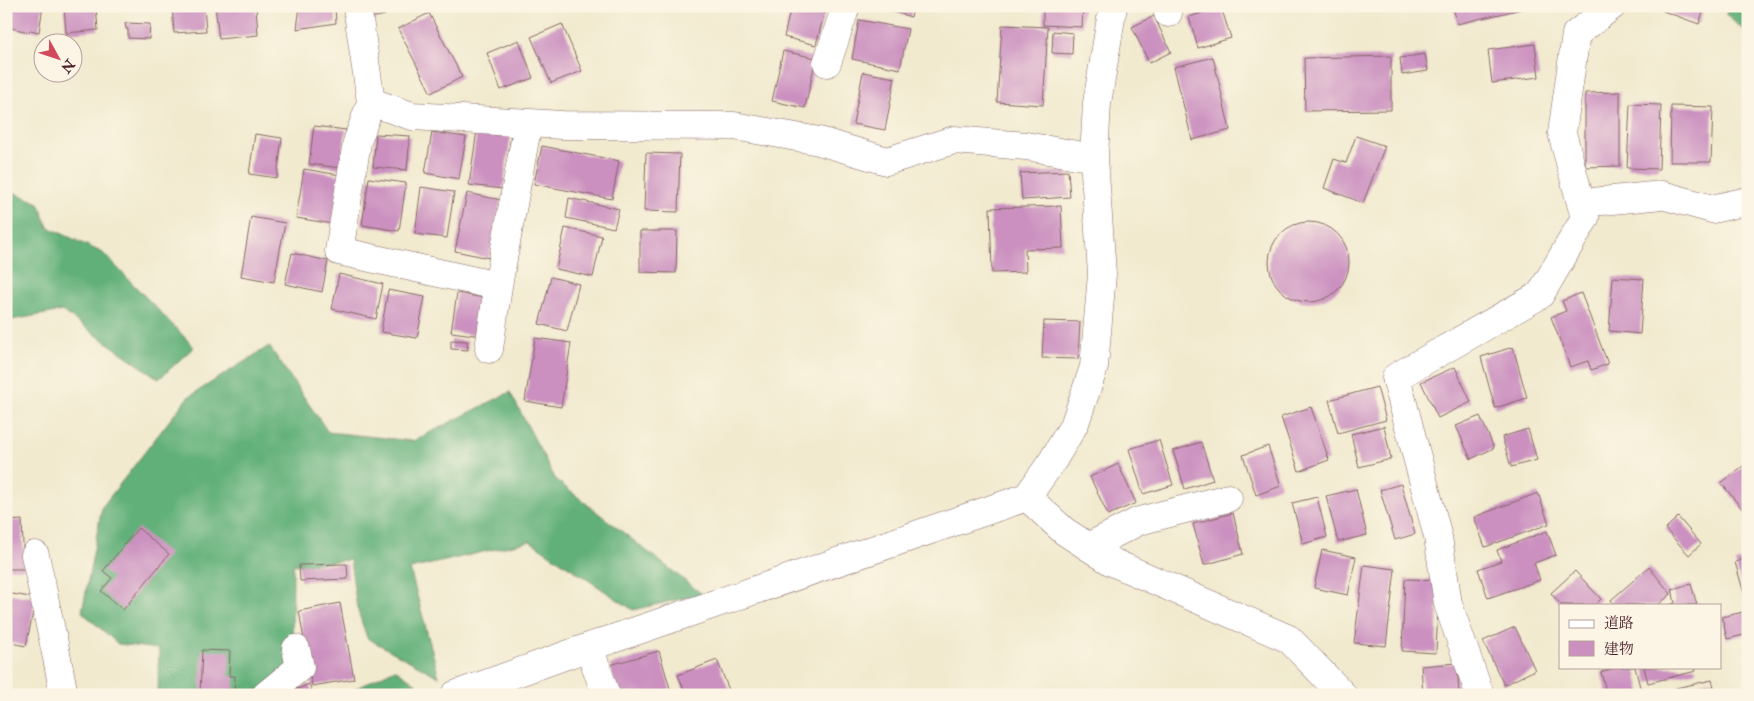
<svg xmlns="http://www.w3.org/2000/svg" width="1754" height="701" font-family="'IM FELL Double Pica','Noto Serif JP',serif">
	<rect width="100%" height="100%" fill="#fcf5e5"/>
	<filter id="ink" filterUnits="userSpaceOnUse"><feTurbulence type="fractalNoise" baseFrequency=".02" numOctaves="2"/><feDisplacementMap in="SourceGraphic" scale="10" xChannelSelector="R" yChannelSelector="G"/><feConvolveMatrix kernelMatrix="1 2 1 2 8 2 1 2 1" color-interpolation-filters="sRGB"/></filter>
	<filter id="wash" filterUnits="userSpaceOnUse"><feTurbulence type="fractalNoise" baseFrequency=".0096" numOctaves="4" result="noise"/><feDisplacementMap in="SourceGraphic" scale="20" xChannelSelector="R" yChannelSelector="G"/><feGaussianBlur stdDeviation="1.12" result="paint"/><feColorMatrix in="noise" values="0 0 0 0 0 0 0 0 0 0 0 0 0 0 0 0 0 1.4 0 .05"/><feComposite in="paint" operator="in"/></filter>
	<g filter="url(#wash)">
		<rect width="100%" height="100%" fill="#f1eacf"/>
		<path fill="#62b079" stroke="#566852" d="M1728,6H1748V34L1726,15Z
			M10,191L39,203L48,227L103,253L194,347L159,379L62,311L6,321V192Z
			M269,346L328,432L413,441L510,392L556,480L702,594L633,610L530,541L410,569L439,677L367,638L357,608L350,560L293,565L292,664L256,695H158L159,649L118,644L82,612L102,507L187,398Z
			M395,669L418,685L399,695H343Z"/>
		<g id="blocks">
			<path fill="#cb90c0" d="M6,6H43L39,32L30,30L29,32L6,27Z
				M64,6H96L98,30L66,33Z
				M172,6H204L206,31L174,33Z
				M215,6H256L258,35L219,39Z
				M300,6H335L336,23L297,29Z
				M369,6H383L385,15L371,18Z
				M791,6H826L816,45L784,37Z
				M874,6H914L911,17Z
				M1043,6H1083L1082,27L1043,25Z
				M1453,6H1530V7L1457,24Z
				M1665,6H1705L1699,24L1663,11Z
				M1221,7L1231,38L1198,48L1189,17Z
				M429,13L462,77L431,93L398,29Z
				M1154,16L1171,52L1149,63L1132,27Z
				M859,20L908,29L900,69L852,59Z
				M125,23L150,24L149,39L128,38V29H126Z
				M562,24L582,71L551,83L531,37Z
				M1002,25L1048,27L1043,105L997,102Z
				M1053,31L1073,33L1072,54L1052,53Z
				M519,40L533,78L501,90L487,53Z
				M1535,44L1539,77L1492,83L1488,50Z
				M783,51L816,58L805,108L772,101Z
				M1425,54L1428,71L1402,75L1400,58Z
				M1391,56V110L1305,111L1304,58Z
				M1213,57L1230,130L1192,140L1174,67Z
				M863,72L895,78L885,130L853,124Z
				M1620,92V166L1585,167V93Z
				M1630,104L1661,105L1659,169L1627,168Z
				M1671,106L1713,107L1711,162H1670Z
				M314,126L346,130L341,168L309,164Z
				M477,130L511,135L503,189L469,185Z
				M432,132L466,137L459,179L425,173Z
				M255,134L282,138L277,178L249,174Z
				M376,134L410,136L407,170L373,167Z
				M1356,136L1385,146L1363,203L1324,188L1334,159L1346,163Z
				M542,146L619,161L612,199L534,184Z
				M646,153L680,154L678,212L644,211Z
				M304,169L340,175L333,224L296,218Z
				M1068,171L1070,197L1022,200L1020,173Z
				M369,178L406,183L399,231L362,225Z
				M421,187L454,192L447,238L415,234Z
				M467,193L501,200L489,258L455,251Z
				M569,198L619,209L614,228L566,218Z
				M1061,206L1063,248L1025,249L1026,272L992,273L990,208Z
				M251,217L285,223L274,282L241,276Z
				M1269 262a40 40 0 1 1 80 0a40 40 0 1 1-80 0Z
				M565,228L602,236L593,277L556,269Z
				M640,231H677L676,273L640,272Z
				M292,253L328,261L322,292L285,284Z
				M339,274L383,284L376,319L332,309Z
				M551,277L579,284L567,331L539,324Z
				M1613,277L1644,279L1640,334L1609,331Z
				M388,290L425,297L417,338L381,332Z
				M457,293L489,299L482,336L451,332Z
				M1581,293L1608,364L1591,370L1588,361L1570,367L1551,317L1566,311L1562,301Z
				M1044,321L1080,322L1078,359L1042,358Z
				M535,338L571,343L561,407L525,401Z
				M451,340L467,341L468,350L451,349Z
				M1513,347L1527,398L1495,408L1481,357Z
				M1455,367L1471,402L1438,418L1421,382Z
				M1377,387L1386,420L1338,433L1329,400Z
				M1311,407L1329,460L1299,471L1281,417Z
				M1480,416L1494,448L1471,459L1456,426Z
				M1384,426L1391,459L1359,467L1351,434Z
				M1528,429L1537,460L1511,467L1502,437Z
				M1159,440L1173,485L1143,494L1129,449Z
				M1201,442L1213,480L1185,489L1173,451Z
				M1268,446L1281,486L1256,495L1243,455Z
				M1118,464L1136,503L1108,515L1090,477Z
				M1743,466L1748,471V516L1721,483Z
				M1401,484L1415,534L1395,540L1380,490Z
				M1356,489L1367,535L1338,542L1326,496Z
				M1538,493L1549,524L1485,547L1474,517Z
				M1317,497L1327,537L1303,544L1292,503Z
				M1233,513L1243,554L1204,565L1193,524Z
				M1678,517L1701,544L1689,555L1665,529Z
				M22,520L24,569H6V521Z
				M138,528L169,554L123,610L101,591L112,578L103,571Z
				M1547,531L1556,555L1534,563L1540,580L1488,598L1478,569L1501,561L1497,550Z
				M1322,550L1356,557L1348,595L1314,588Z
				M1748,558V604H1747L1735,562Z
				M347,564L348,579L300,581L299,565Z
				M1364,565L1395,569L1386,646L1354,643Z
				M1649,567L1671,594L1658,605H1614L1611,600Z
				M1575,571L1601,599L1595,605H1561L1551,593Z
				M1405,579L1439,580L1436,653L1402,651Z
				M1691,584L1697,605H1670L1675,603L1672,589Z
				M6,593L36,598L26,646L6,642Z
				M340,603L354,679L312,686L299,611Z
				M1747,611L1748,634L1727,639L1722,617Z
				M1515,627L1535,670L1504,685L1483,641Z
				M202,650L230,651L229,676H235L234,695H200Z
				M659,651L672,695H618L610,665Z
				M717,660L731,695H686L678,675Z
				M1457,663L1459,695H1423L1421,666Z
				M1618,667H1635L1642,695H1607L1601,672Z
				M1644,667H1695L1696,671L1648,683Z
				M1712,680L1716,695H1677L1676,688Z
				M309,684L314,695H284Z"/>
		</g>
	</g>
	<g filter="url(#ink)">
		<use href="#blocks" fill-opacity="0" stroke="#846664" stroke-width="1"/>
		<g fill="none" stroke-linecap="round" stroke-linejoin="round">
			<defs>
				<path id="minor" d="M357,6L371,102L412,116L562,125L734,126L819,141L887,161L954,140L1026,146L1094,158
					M1167,6L1168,13
					M827,63L846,6
					M371,102L357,142L339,251L498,286
					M1582,203L1662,195L1712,209L1748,201
					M489,349L498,286L528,123
					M1027,497L1064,531L1112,562L1289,639L1343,695
					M1088,547L1139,521L1228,498
					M35,555L57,658L64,695
					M589,647L606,695
					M266,695L300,667L296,649
					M455,695L589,647L1027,497L1053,460L1075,423L1094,367L1102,274L1094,158L1097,103L1113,6
					M1480,695L1448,604L1438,537L1396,377L1540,295L1585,218L1562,133L1576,34L1612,6"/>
			</defs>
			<use href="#minor" stroke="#846664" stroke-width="29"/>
			<use href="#minor" stroke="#fff" stroke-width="28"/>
		</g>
	</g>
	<rect width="1754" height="701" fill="none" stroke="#fcf5e5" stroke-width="25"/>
	<rect x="1559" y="604" width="162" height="65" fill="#fcf5e5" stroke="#b59f9b"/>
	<rect x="1569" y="620" width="25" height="8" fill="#ffffff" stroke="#b59f9b"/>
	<text x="1604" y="628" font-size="15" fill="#4a1f2b">道路</text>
	<rect x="1569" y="641" width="25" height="15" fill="#cb90c0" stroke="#b59f9b"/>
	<text x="1604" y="654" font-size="15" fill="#4a1f2b">建物</text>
	<g transform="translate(58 58) rotate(130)"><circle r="24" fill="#fcf5e5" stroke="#b59f9b"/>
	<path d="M0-4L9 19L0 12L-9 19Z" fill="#d1495b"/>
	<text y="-8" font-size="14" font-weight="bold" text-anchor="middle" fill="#4a1f2b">N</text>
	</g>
</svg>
